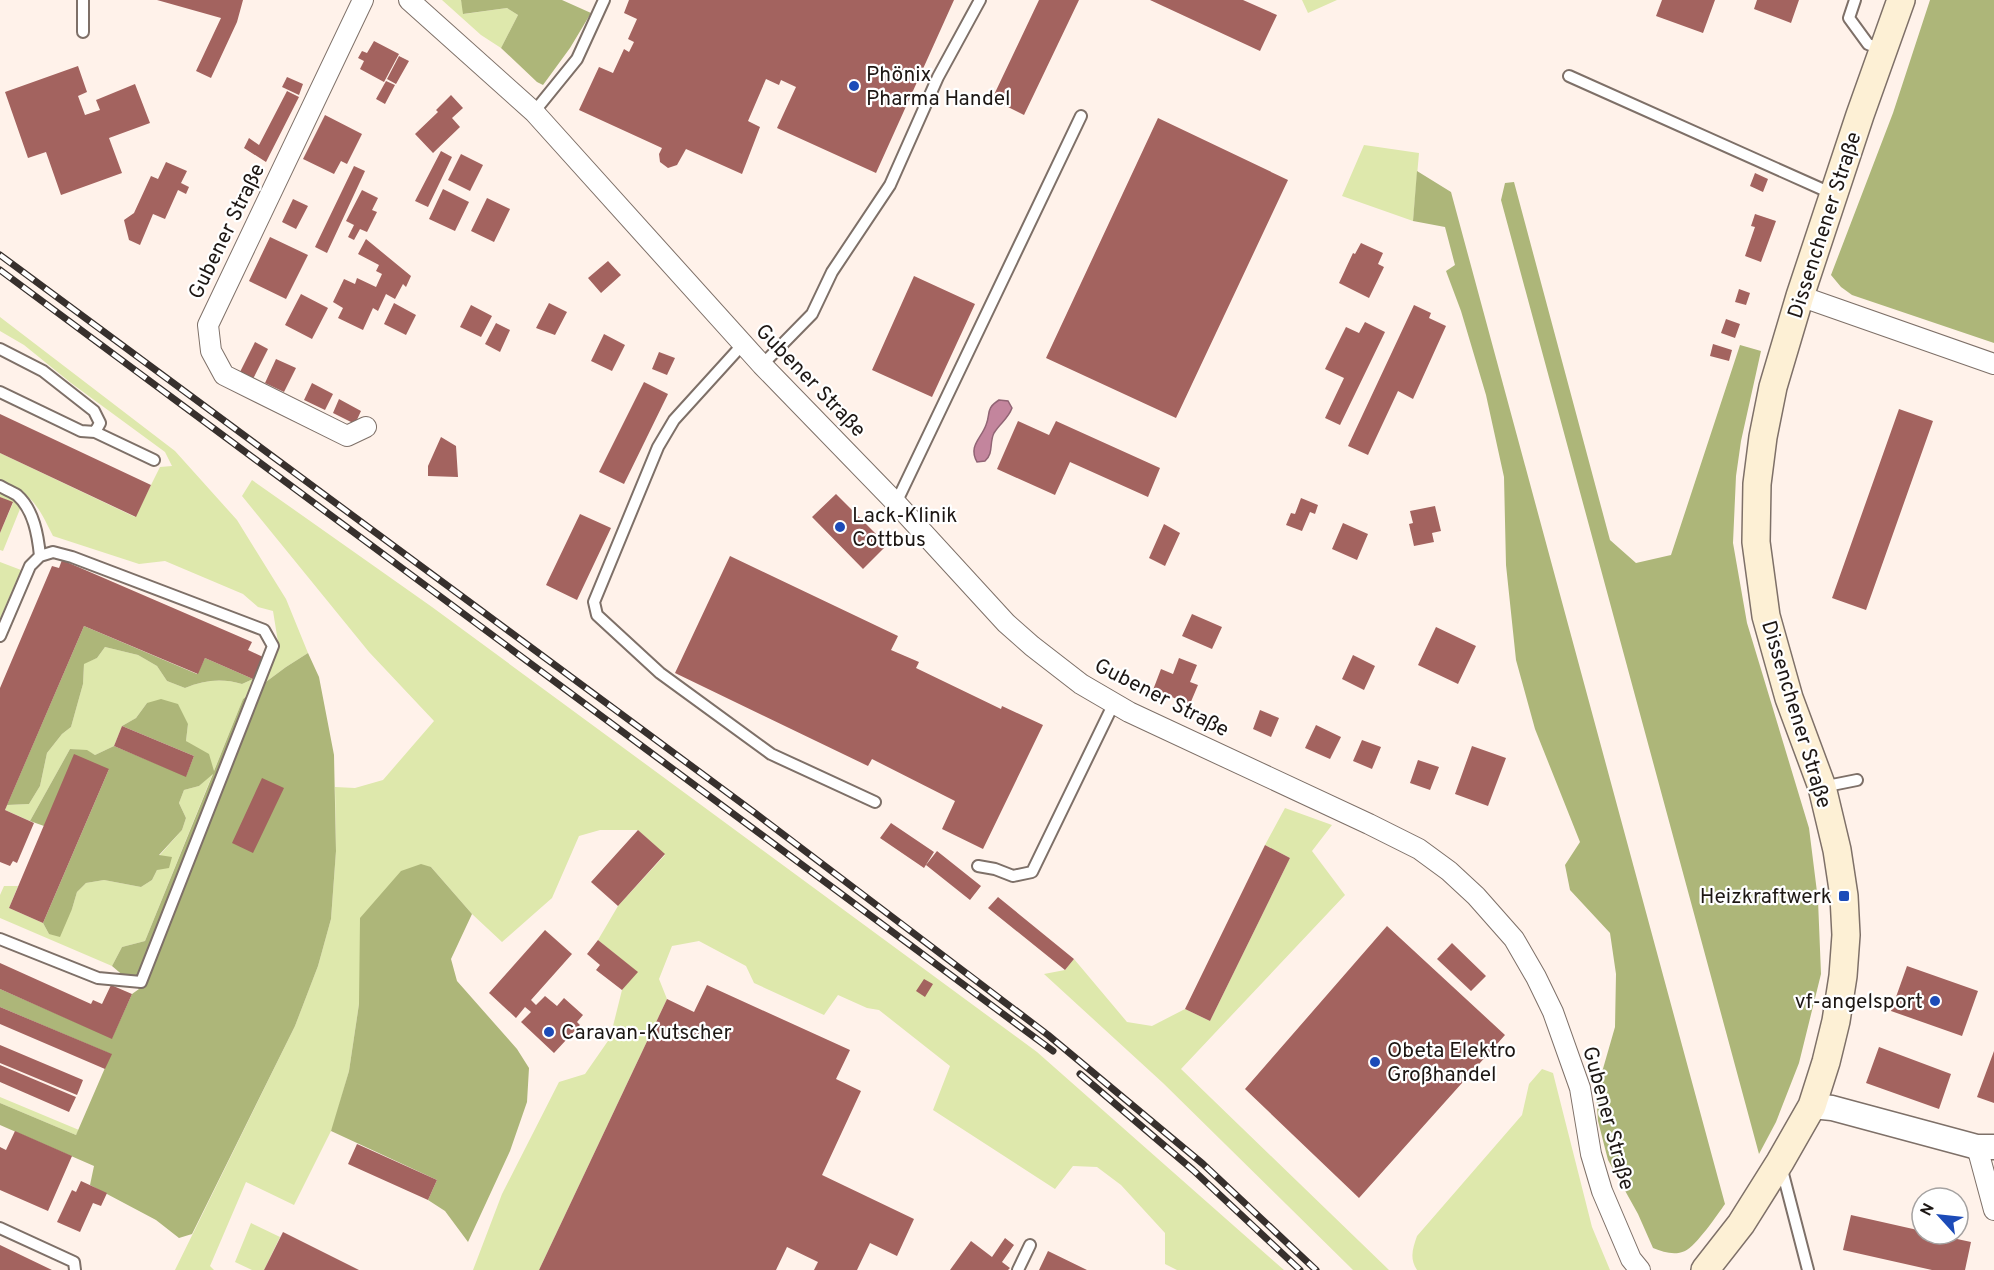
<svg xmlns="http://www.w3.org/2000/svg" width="1994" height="1270" font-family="Overpass,sans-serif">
	<rect width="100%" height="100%" fill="#fff2ea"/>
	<path fill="#dee8ac" d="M442,0H461L464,14L507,8L518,15L501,48L481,35Z
		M1302,0H1337L1308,13Z
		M1364,145L1419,153L1413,221L1342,196Z
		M0,317L175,451L237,520L286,599L308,653L286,667L243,699L145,941L122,947L112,966L0,918V895L4,886H18L9,908L43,923L49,934L72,909L77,892L86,883L104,880L141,887L152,880L157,870L159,856L182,830L186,818L179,803L184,790L199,786L214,772L186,741L188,724L147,703L136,718L122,726L114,746L95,755L87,751L70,749L30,821L5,810L7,805L29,804L40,786L47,753L62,734L71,727L83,684L84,663L97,658L105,647L138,655L157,666L167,681L185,688C204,680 222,678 242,684L253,679L278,642L273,611L258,607L243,594L165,561L139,564L53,536C37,504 33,495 0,480V453L135,517L160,467L172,466L165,452L71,383L24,345L0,331Z
		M252,480L432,607L1037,1052L1284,1270H1177L1165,1264V1233L1121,1185L1097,1167L1073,1166L1055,1189L933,1110L950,1066L879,1010L867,1008L838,995L824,1015L754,983L746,966L699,941L672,946L659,979L667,999L539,1270H473L502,1194L559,1082L585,1074L610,1038L622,990L637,972L598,940L618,906L665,855L638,830H600L579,836L552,898L502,942L472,914L431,867L359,1004L349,1071L333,1127L294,1205L246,1182L210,1266L214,1270H175L295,1026L318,966L331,919L336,851L335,787L355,788L383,780L434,721L369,652L242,496Z
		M0,491L18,500L20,509L3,551L0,550V533L13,503L0,497Z
		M0,562L21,570L0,619Z
		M1285,808L1332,825L1312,851L1345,895L1181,1069L1389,1270H1353L1163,1083L1044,974L1065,970L1074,959L1127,1022L1152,1026L1185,1009L1210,1021L1290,858L1265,845Z
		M1542,1069L1553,1073L1592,1227L1610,1270H1417C1409,1258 1413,1248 1417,1236L1522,1115L1529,1084Z
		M0,1097L79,1130L76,1135L0,1103Z
		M251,1223L280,1237L264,1270H252L235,1262Z"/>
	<path fill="#adb679" d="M461,0H562L591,13L570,48L543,85L537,82L501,48L518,15L507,8L463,14Z
		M1930,0H1994V343L1852,295L1841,287L1831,275L1893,113Z
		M1417,171L1451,192L1725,1204C1718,1214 1696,1246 1685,1251C1674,1256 1664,1252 1653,1248L1638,1214L1608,1160L1598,1121L1596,1093L1615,1027L1616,974L1610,933L1570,890L1565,865L1580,842L1535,729L1516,660L1506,565L1504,477L1486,395L1461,311L1446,271L1455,265L1445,227L1413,221Z
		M1514,182L1610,540L1636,563L1671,555L1740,345L1761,351L1741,441L1736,476L1733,543L1747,623L1809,828L1818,900L1821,974L1799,1063L1776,1122L1759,1154L1501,200L1505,183Z
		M84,626L197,674L205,658L253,679L242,684C222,678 204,680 185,688L167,681L157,666L138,655L105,647L97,658L84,664L83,684L71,727L62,734L47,753L40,786L29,804L7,805Z
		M308,653L319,677L334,755L336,851L331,919L318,966L295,1026L192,1234L179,1238L156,1220L90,1185L94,1166L0,1125V1103L76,1135L111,1054L0,1007V989L112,1038L132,994L139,989L112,966L122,947L145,941L213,774L199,786L184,790L179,803L186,818L182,830L159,855L172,857L169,868L157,870L152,880L141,887L104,880L86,883L77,892L72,909L60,937L49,934L43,923L109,769L44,826L30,821L70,749L87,750L95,755L114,746L186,776L194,756L122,726L136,718L147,703L161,699L178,704L188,724L186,741L209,754L214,771L243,699L286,667Z
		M421,864L431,867L472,914L451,959L457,981L517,1049L529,1068L527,1102L510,1151L468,1242L445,1211L428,1200L437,1180L331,1131L349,1071L359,1004L360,918L401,871Z"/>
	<path fill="#c3859d" stroke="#916474" stroke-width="1.5" d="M999,400L1008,401L1012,408C1008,419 1000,423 994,433C989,443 994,453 985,461L977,462C968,446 981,439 986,425C991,413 985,409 999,400Z"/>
	<path fill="#a3635f" d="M157,0H243L237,22L211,78L196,71L221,18Z
		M629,0H954L876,173L777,128L796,87L781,80L779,85L766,79L748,121L760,127L742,174L686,149L677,165L668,168L660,162L659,154L662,148L579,110L599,67L613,73L624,49L629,52L634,42L628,39L637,19L624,13Z
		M1039,0H1079L1024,115L992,99Z
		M1150,0H1243L1277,15L1260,51Z
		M1662,0H1715L1703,33L1656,16Z
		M1757,0H1799L1791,23L1754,9Z
		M374,41L399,54L384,82L360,69L364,61L358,58L362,51L367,53Z
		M399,56L409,61L396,84L387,79Z
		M78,66L87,92L78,96L85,115L100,110L96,100L135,84L150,123L109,138L122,173L61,195L46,152L28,158L5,92Z
		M287,77L303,84L299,95L282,87Z
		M386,81L395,85L385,104L376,99Z
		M287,91L299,97L266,162L244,148L249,138L259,145Z
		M451,95L463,108L452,118L460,127L433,153L415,134L438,112L436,110Z
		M325,115L362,134L347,164L341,161L334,174L303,159Z
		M1158,118L1288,180L1176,418L1046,358Z
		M441,151L452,157L428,207L415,201Z
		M461,154L483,165L470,191L448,180Z
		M166,162L187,171L181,183L189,187L186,194L178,190L165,219L153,214L140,245L129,240L124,220L134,213L151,176L158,179Z
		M354,166L365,171L327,253L315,247Z
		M1755,173L1768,179L1763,192L1750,186Z
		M443,189L469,202L455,231L429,219Z
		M362,190L378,198L372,210L377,212L367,232L360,229L354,240L348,237L354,225L346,221Z
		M487,198L510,209L494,242L471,231Z
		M293,199L308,206L296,229L282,222Z
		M1755,214L1776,221L1761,262L1745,256L1755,227L1751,226Z
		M270,237L308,255L286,299L249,281Z
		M366,239L411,276L406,287L403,284L395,299L386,294L378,311L373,308L363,330L338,318L343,308L333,302L344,279L355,284L357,278L376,287L382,274L376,271L379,265L358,254Z
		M1361,243L1383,253L1378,264L1384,267L1369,298L1339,283L1353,253L1355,254Z
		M608,261L621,275L601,293L588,278Z
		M914,276L975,304L932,397L872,370Z
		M1739,289L1750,293L1746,305L1735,302Z
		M301,294L328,308L312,339L285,325Z
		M394,303L416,315L406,335L384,324Z
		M549,303L567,312L555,335L536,328Z
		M471,305L492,316L481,337L460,327Z
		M1414,305L1431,313L1429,318L1446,326L1413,399L1398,391L1368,455L1348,446Z
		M1726,319L1740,324L1735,338L1721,333Z
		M1365,322L1385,332L1340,425L1325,418L1344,378L1325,369L1346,327L1359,333Z
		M496,323L510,330L500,352L485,344Z
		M604,334L625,345L612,371L591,361Z
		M255,342L268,349L253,379L240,372Z
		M1713,344L1732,350L1729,361L1710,356Z
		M659,352L675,358L667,375L652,369Z
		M276,359L296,368L284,392L265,383Z
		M644,382L668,394L624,484L599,472Z
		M312,383L333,394L325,410L304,400Z
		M339,399L361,411L355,424L333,413Z
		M1899,409L1933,421L1866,610L1832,598Z
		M0,414L151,485L136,517L0,453Z
		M1018,421L1049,435L1056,421L1160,468L1148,497L1070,462L1055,495L997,469Z
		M441,437L456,446L458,477L428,476V466Z
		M836,494L887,545L863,569L812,517Z
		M0,497L13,502L0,533Z
		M1301,498L1318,505L1315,514L1310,512L1302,531L1286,525L1291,513L1295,514Z
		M1435,506L1441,531L1432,533L1434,542L1414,546L1409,524L1413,523L1410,511Z
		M580,514L611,528L577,600L546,585Z
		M1343,523L1368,534L1357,560L1332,549Z
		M1164,524L1180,533L1165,566L1149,558Z
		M730,556L898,636L891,650L919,662L916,668L1001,709L1002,706L1043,725L983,849L942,829L955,801L872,759L868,766L675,673Z
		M62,560L252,642L248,650L263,657L253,679L205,658L198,674L84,626L5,810L34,823L17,863L13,861L10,866L0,862V688L52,566L59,568Z
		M1192,614L1222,627L1212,649L1182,636Z
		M1436,627L1476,646L1458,684L1418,665Z
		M1353,655L1375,666L1364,690L1342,679Z
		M1179,658L1197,665L1190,682L1198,685L1190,704L1153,690L1161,669L1173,674Z
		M1260,710L1279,718L1271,737L1253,729Z
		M1316,725L1341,737L1330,759L1305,748Z
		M122,726L194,756L186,777L114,746Z
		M1362,740L1381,747L1372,769L1353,761Z
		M1472,746L1506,758L1488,806L1455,794Z
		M74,754L109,769L43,923L9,908Z
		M1418,760L1439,767L1430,790L1410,783Z
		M262,778L284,788L253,853L232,843Z
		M891,823L934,852L924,868L880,838Z
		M638,830L665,854L618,906L591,882Z
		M1265,845L1290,858L1210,1021L1185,1009Z
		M937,851L981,886L970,900L926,865Z
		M998,897L1074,959L1065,970L988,908Z
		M1387,926L1505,1035L1359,1198L1245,1089Z
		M545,930L572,954L531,1000L536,1005L545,996L557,1006L564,998L583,1015L577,1022L580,1025L554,1053L521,1022L531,1012L525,1007L516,1018L489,993Z
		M598,940L638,972L622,990L596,970L600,965L587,954Z
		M1452,943L1486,976L1471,991L1437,959Z
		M0,963L91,1004L93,1000L102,1004L111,985L132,994L112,1039L0,989Z
		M1907,966L1978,991L1962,1036L1891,1011Z
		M924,979L933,984L925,997L916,991Z
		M707,985L850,1050L836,1079L861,1091L822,1175L914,1219L897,1256L870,1243L857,1270H814L818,1262L787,1247L776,1270H539L667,999L694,1012Z
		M0,1007L112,1054L105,1069L0,1024Z
		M0,1045L83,1080L77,1095L0,1063Z
		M1879,1047L1951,1074L1939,1109L1866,1083Z
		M1994,1051V1103L1977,1097Z
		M0,1065L76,1097L69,1112L0,1082Z
		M15,1131L72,1156L48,1211L0,1190V1147L6,1150Z
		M357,1144L437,1180L428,1200L348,1164Z
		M81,1181L107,1193L101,1206L93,1203L80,1232L57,1222L72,1190L76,1192Z
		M1851,1215L1922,1231V1234H1934L1971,1242L1965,1270H1932L1843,1250Z
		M283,1232L359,1270H264Z
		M1005,1238L1014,1245L1002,1262L1010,1268L1008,1270H950L971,1241L992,1257Z
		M0,1245L52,1270H0Z
		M1048,1251L1087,1270H1039Z"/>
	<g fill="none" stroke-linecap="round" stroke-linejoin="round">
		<defs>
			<path id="service" d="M1855,0L1849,18L1868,44L1883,50
				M83,32V0
				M1569,76L1833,194
				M534,112L577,59L604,0
				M743,344L674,420L658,447L594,602L597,615L660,673L771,754L875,802
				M0,349L43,371L94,411L100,423L95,432L81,431L0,392
				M762,365L812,314L832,272L890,185L938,77L980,0
				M95,432L154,460
				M0,486C5,489 12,492 17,495C34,510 38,536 40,556
				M896,503L1081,116
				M0,636L30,566L40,556L53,552L72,557L264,630L273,646L141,982L98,978L0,939
				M1822,787L1857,780
				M978,866L995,869L1013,876L1032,872L1114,703
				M1781,1166L1808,1270
				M0,1228L74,1262L75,1270
				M1018,1270L1030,1245"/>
			<path id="minor" d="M363,0L208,325L211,351L224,375L347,436L366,427
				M409,0L534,112L762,365L896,503L1006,623L1032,646L1081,684L1129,712L1369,824L1419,849L1449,871L1476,896L1514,939L1536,977L1553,1012L1580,1088L1591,1154L1602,1191L1631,1259L1640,1270
				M1800,296L1994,364
				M1977,1147L1994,1210"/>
			<path id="tertiary" d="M1812,1106L1832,1108L1977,1147H1994"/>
			<path id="secondary" d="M1705,1270L1741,1224L1780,1162L1812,1106L1826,1062L1836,1021L1843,976L1846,935L1844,896L1837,850L1822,787L1789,698L1766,616L1756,542L1757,484L1763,437L1773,387L1800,296L1860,115L1901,0"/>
		</defs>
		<use href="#service" stroke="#7e7068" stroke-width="14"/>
		<use href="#minor" stroke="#7e7068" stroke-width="22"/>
		<use href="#tertiary" stroke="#7e7068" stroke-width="27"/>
		<use href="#secondary" stroke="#7e7068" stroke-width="30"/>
		<use href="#service" stroke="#fff" stroke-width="10"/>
		<use href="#minor" stroke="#fff" stroke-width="20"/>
		<use href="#tertiary" stroke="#fff" stroke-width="24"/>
		<use href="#secondary" stroke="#fdf0d5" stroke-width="27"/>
		<defs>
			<path id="rail" d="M0,255L755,813L1048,1035L1203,1164L1316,1270
				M0,270L1053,1051
				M1080,1074L1193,1170L1300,1270"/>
		</defs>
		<use href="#rail" stroke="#37302d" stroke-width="7"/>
		<use href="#rail" stroke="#fff" stroke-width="4.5" stroke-dasharray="14" stroke-linecap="butt"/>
	</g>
	<g fill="#1c4bb8" stroke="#fff" stroke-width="2">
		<circle cx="854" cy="86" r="6"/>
		<circle cx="840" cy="527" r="6"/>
		<rect x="1838" y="890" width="12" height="12" rx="3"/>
		<circle cx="1935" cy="1001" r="6"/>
		<circle cx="549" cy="1032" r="6"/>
		<circle cx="1375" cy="1062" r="6"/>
	</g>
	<g text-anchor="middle" stroke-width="4.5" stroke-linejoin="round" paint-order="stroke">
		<g font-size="21" fill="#1d1714" stroke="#fff" text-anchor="start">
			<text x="866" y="81">Phönix<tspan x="866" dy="24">Pharma Handel</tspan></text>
			<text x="852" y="522">Lack-Klinik<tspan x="852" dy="24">Cottbus</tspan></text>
			<text x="1832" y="903" text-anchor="end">Heizkraftwerk</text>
			<text x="1923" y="1008" text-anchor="end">vf-angelsport</text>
			<text x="561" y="1039">Caravan-Kutscher</text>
			<text x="1387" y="1057">Obeta Elektro<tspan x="1387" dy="24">Großhandel</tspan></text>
		</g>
		<g font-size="21" fill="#1d1714" stroke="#fff">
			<text transform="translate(1824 225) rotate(-72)" y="7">Dissenchener Straße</text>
			<text transform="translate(226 231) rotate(-64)" y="7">Gubener Straße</text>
			<text transform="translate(811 380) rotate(46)" y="7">Gubener Straße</text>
			<text transform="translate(1162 697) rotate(27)" y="7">Gubener Straße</text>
			<text transform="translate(1797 714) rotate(73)" y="7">Dissenchener Straße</text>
			<text transform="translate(1609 1118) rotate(75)" y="7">Gubener Straße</text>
		</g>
	</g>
	<g transform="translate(1940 1216) rotate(297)"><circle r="28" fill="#ffffff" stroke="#a5a2a1" stroke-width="1.5"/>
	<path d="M0-4.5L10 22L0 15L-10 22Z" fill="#1c4bb8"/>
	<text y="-9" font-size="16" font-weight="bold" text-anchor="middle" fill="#1d1714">N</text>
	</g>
</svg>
